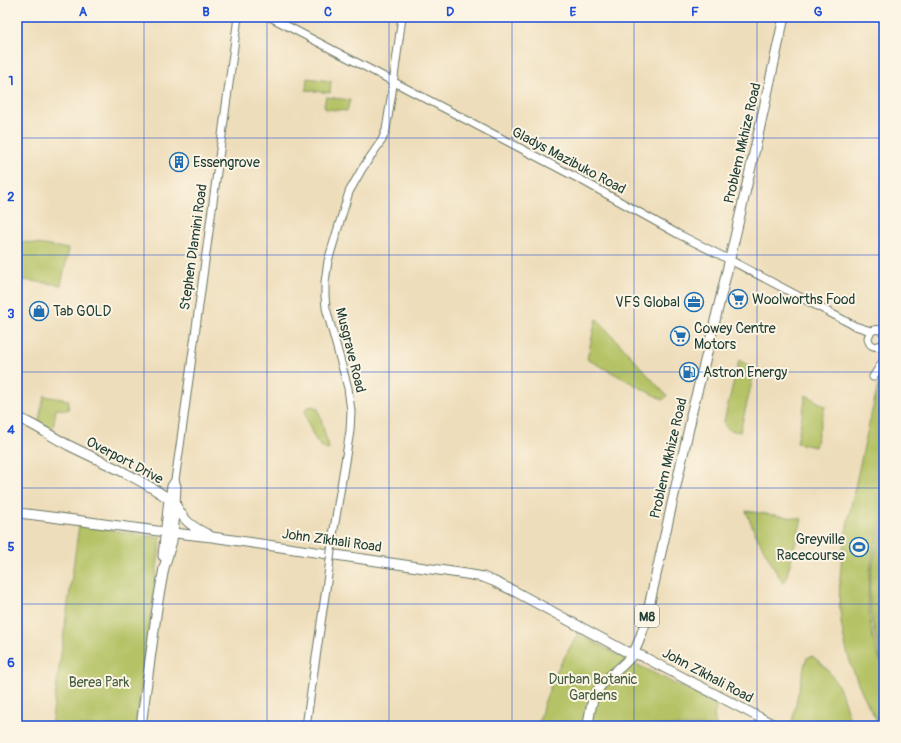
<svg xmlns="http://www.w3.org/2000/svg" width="901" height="743" font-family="Pangolin,sans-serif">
	<rect width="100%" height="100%" fill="#fcf5e5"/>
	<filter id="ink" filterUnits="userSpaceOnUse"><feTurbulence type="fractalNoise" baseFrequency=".025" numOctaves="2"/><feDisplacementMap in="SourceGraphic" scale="8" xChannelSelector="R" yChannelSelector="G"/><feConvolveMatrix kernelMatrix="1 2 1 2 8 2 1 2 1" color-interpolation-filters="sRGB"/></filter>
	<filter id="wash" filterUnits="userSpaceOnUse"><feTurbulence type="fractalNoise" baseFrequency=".012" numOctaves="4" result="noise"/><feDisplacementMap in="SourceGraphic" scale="16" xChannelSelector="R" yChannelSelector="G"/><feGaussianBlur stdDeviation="0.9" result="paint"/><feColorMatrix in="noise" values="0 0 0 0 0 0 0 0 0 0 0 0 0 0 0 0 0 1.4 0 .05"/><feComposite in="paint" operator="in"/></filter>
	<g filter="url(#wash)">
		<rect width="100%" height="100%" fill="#eeddba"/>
		<path fill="#b5c366" stroke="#6a804d" d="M307,78L331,81L330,93L306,90Z
			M326,97L350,100L347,111L326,109L324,105Z
			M17,241L69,249L61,285L17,279Z
			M597,319L667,396L663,400L587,359L596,320Z
			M739,360L755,369L740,432C732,430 725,431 724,421Z
			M884,366V519C868,561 863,597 874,642C876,652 882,661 884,671C885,675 884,681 884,686C884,699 884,713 884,726H880C863,697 849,667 843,634C833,581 846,530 857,478C865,442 873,405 882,369Z
			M806,395L825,406L815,447L797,443Z
			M44,396L69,400L68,410L56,409L53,429L41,423L39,420Z
			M313,406L318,409L319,412L329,449L328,450C325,449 322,448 320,445C313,439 306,419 305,410L308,407Z
			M746,511L802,519L785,582H782L755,533Z
			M79,525L161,538L136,726H51Z
			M884,526V666C874,639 868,609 870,580C872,562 878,543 884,526Z
			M579,635H581L614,653L717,705C714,712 713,719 717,726H538L544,703L557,670L576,637Z
			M812,656C819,661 827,668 832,676C843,690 846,710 852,726H791L805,663L807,658Z"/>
	</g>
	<g filter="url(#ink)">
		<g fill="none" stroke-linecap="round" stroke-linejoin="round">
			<defs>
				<path id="minor" d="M270,17L583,181L678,234L730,260L855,326L871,331
					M884,333C878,327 870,329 868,338C869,347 877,349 884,343
					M873,377L882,363L884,360
					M175,480L177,486L176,505
					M169,499L171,486L175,480L180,446L238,17
					M333,535L350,431L351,411L348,388L326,308L325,296V282L328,261L349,192L362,169L382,140L386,130L392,92L402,17
					M306,726L329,568"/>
				<path id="major" d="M17,417C35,425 51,436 68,445C102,462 138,477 169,499C176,504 179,511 184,518C191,526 200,531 209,535
					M17,513C82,520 147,531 212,537L466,574L483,577L493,581L516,592L625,651L642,656L776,726
					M163,556L169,499
					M141,726L158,601L164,568L172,541L176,505
					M588,726C590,710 592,695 603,683C612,673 624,666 632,655C638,647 641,634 645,624L691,419V415C726,283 755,150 784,17"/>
			</defs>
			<use href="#minor" stroke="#677563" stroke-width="9"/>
			<use href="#major" stroke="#677563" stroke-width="11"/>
			<use href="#minor" stroke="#fff" stroke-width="7"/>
			<use href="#major" stroke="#fff" stroke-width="9"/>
			<defs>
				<path id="minor-bridge" d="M329,568L333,535"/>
			</defs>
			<use href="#minor-bridge" stroke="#677563" stroke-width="9" stroke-linecap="butt"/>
			<use href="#minor-bridge" stroke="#fff" stroke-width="7"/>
		</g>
	</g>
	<path fill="none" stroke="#1d4ed8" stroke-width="1" stroke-opacity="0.55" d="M144,17V726M267,17V726M389,17V726M512,17V726M634,17V726M757,17V726M17,138H884M17,255H884M17,372H884M17,488H884M17,604H884"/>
	<defs>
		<symbol id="building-ring" viewBox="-11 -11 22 22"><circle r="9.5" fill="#fcf5e5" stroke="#1f6fb2" stroke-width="1.5"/><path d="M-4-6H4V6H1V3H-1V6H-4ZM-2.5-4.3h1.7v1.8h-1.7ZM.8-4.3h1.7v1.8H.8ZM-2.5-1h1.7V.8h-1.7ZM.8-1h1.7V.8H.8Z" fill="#1f6fb2"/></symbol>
		<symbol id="supermarket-ring" viewBox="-11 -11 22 22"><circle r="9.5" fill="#fcf5e5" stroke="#1f6fb2" stroke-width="1.5"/><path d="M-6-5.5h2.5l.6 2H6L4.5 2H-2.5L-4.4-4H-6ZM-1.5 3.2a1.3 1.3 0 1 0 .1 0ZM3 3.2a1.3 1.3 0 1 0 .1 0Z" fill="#1f6fb2"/></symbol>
		<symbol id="office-ring" viewBox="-11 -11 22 22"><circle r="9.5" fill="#fcf5e5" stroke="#1f6fb2" stroke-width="1.5"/><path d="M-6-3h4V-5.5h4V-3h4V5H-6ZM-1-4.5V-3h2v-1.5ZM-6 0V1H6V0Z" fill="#1f6fb2"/></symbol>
		<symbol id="shop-ring" viewBox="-11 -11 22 22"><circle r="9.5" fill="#fcf5e5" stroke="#1f6fb2" stroke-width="1.5"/><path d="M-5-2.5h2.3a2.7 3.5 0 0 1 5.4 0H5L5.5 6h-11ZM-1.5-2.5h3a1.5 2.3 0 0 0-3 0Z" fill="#1f6fb2"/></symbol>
		<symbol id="fuel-ring" viewBox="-11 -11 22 22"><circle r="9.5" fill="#fcf5e5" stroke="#1f6fb2" stroke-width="1.5"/><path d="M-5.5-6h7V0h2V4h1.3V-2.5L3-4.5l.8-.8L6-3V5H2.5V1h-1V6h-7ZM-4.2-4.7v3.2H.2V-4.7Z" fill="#1f6fb2"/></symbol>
		<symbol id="stadium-ring" viewBox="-11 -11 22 22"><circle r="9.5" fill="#fcf5e5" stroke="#1f6fb2" stroke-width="1.5"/><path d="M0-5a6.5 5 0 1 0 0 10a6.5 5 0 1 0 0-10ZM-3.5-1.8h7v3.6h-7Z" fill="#1f6fb2"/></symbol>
	</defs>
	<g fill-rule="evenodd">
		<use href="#building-ring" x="168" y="151" width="22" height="22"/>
		<use href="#supermarket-ring" x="727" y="288" width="22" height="22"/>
		<use href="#office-ring" x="683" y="291" width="22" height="22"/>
		<use href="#shop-ring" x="28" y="300" width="22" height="22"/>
		<use href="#supermarket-ring" x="669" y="325" width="22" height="22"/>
		<use href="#fuel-ring" x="678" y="361" width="22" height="22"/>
		<use href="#stadium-ring" x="848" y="536" width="22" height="22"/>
	</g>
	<g text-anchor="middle" stroke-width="4" stroke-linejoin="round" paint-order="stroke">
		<rect fill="#fcf5e5" stroke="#617469" stroke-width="1" x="635" y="605" width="24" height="22" rx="3"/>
		<g font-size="13" font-weight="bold" fill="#1f3d34">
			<text x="647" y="621">M8</text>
		</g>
		<g font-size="14" fill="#1f3d34" stroke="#fcf5e5">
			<text transform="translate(742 143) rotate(-77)" y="5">Problem Mkhize Road</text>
			<text transform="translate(569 160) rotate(28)" y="5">Gladys Mazibuko Road</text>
			<text transform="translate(193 247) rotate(-82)" y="5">Stephen Dlamini Road</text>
			<text transform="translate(351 350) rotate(76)" y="5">Musgrave Road</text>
			<text transform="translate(668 458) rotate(-77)" y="5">Problem Mkhize Road</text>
			<text transform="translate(125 460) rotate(28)" y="5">Overport Drive</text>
			<text transform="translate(332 540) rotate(8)" y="5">John Zikhali Road</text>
			<text transform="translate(708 675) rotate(28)" y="5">John Zikhali Road</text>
		</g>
		<g font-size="14" fill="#1f3d34" stroke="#fcf5e5" text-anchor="start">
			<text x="193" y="167">Essengrove</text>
			<text x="752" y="304">Woolworths Food</text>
			<text x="680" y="307" text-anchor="end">VFS Global</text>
			<text x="53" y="316">Tab GOLD</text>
			<text x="694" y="333">Cowey Centre<tspan x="694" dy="16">Motors</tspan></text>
			<text x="703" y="377">Astron Energy</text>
			<text x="845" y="544" text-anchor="end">Greyville<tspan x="845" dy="16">Racecourse</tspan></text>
		</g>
		<g font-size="14" fill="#445e40" stroke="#fcf5e5">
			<text x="593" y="684">Durban Botanic<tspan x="593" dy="16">Gardens</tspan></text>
			<text x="99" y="687">Berea Park</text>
		</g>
	</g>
	<rect width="901" height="743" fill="none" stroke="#fcf5e5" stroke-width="44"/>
	<rect x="22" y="22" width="857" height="699" fill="none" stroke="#1d4ed8" stroke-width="1.5"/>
	<g font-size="13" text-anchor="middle" font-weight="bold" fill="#1d4ed8">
		<text x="83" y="16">A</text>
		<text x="206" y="16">B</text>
		<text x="328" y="16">C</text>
		<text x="450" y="16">D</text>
		<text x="573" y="16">E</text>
		<text x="695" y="16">F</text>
		<text x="818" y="16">G</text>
		<text x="11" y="85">1</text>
		<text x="11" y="201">2</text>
		<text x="11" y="318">3</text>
		<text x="11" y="434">4</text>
		<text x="11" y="551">5</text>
		<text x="11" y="667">6</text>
	</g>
</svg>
